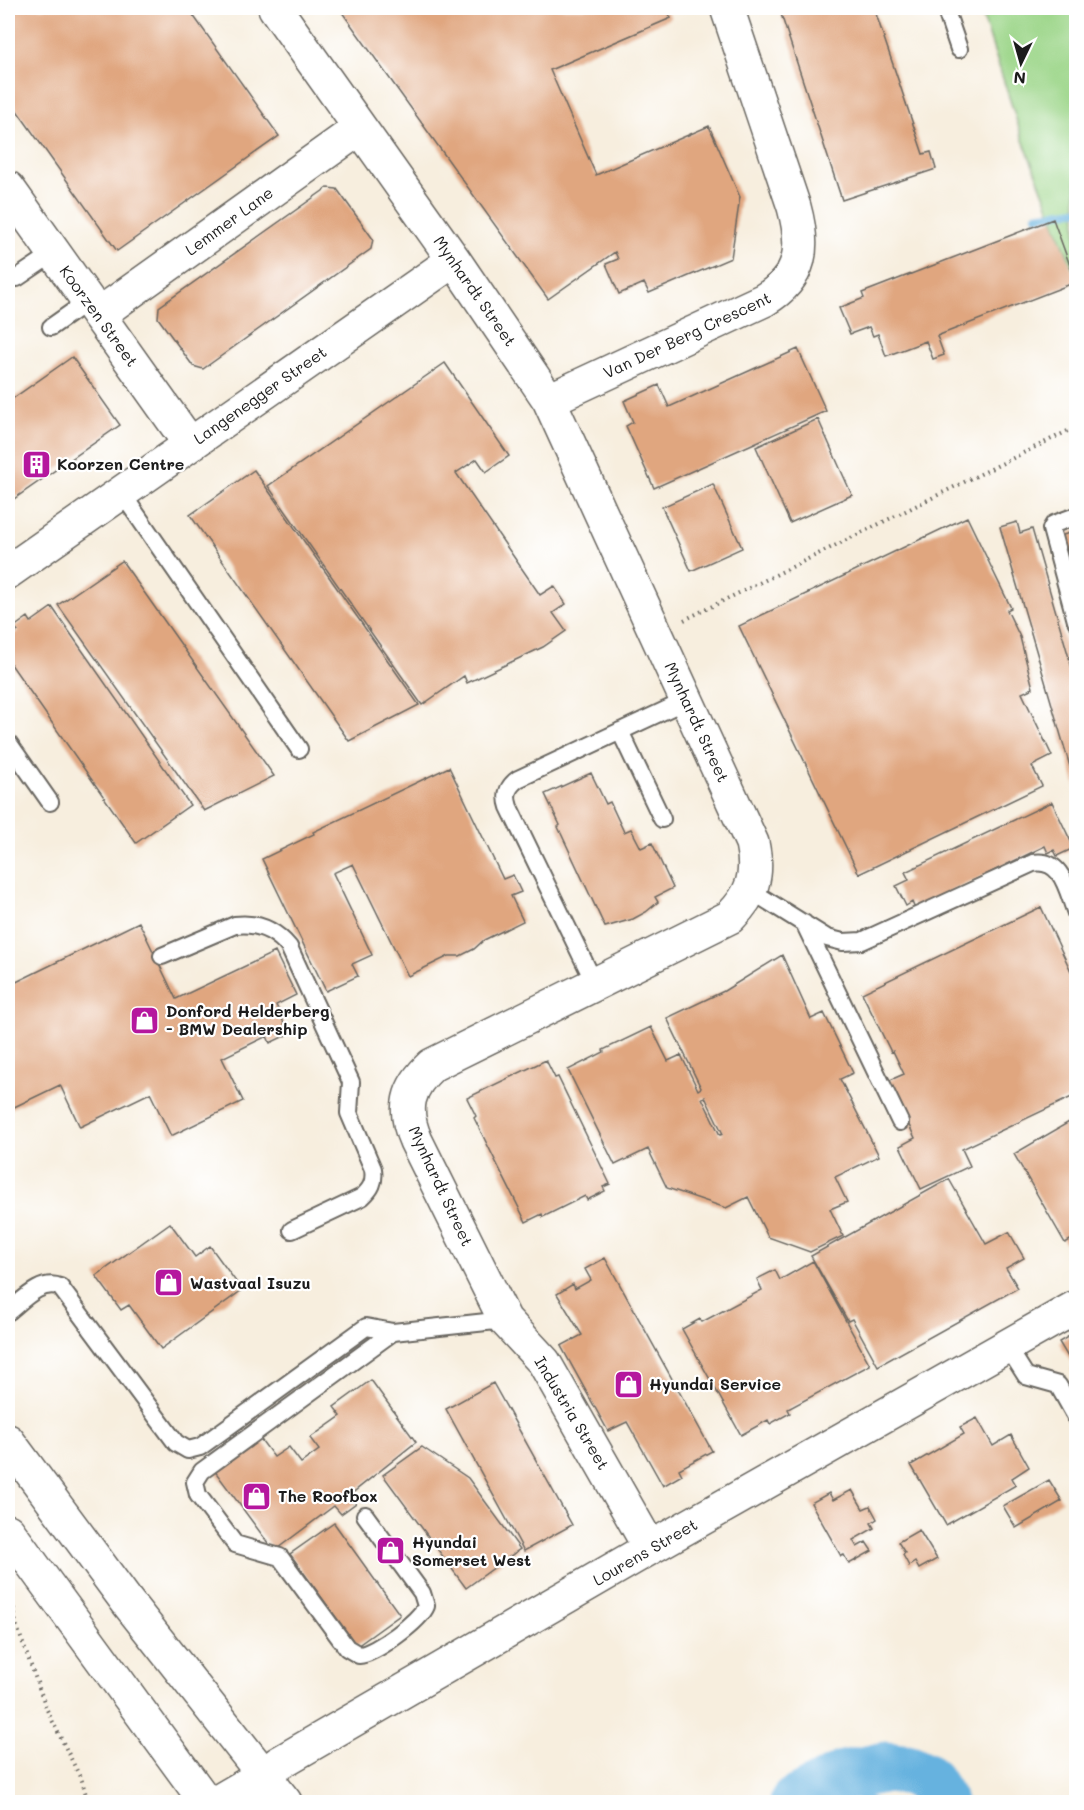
<svg xmlns="http://www.w3.org/2000/svg" width="1084" height="1810" font-family="Mali,sans-serif">
	<rect width="100%" height="100%" fill="#fff"/>
	<filter id="ink" filterUnits="userSpaceOnUse"><feTurbulence type="fractalNoise" baseFrequency=".0167" numOctaves="2"/><feDisplacementMap in="SourceGraphic" scale="12" xChannelSelector="R" yChannelSelector="G"/><feConvolveMatrix kernelMatrix="1 2 1 2 8 2 1 2 1" color-interpolation-filters="sRGB"/></filter>
	<filter id="wash" filterUnits="userSpaceOnUse"><feTurbulence type="fractalNoise" baseFrequency=".008" numOctaves="4" result="noise"/><feDisplacementMap in="SourceGraphic" scale="24" xChannelSelector="R" yChannelSelector="G"/><feGaussianBlur stdDeviation="1.35" result="paint"/><feColorMatrix in="noise" values="0 0 0 0 0 0 0 0 0 0 0 0 0 0 0 0 0 1.4 0 .05"/><feComposite in="paint" operator="in"/></filter>
	<g filter="url(#wash)">
		<rect width="100%" height="100%" fill="#f7eede"/>
		<path fill="#9bd588" stroke="#5c7852" stroke-width="1.5" d="M980,8H1076V277L1023,140Z"/>
		<g fill="none" stroke-linecap="round" stroke-linejoin="round">
			<path stroke="#66b2df" stroke-width="8" d="M1036,216L1076,210
				M826,1785L874,1802"/>
			<path stroke="#66b2df" stroke-width="51" d="M795,1802L844,1776L886,1767L910,1770L926,1778L941,1802"/>
		</g>
		<g id="blocks">
			<path fill="#e0a67f" fill-rule="evenodd" d="M8,8H188L279,136L117,251L8,98Z
				M339,8H666L671,18L550,70L596,175L709,126L740,197L731,258L649,293L644,283L619,294L606,264L618,259L615,252L548,299Z
				M779,8H874L923,154L931,152L936,169L842,200Z
				M327,188L337,189L373,239L371,249L203,369L193,366L158,318L159,307Z
				M1053,219L1076,282L937,336L944,355L933,359L926,341L886,356L878,334L873,336L869,327L850,334L839,308L864,298L862,293Z
				M798,349L826,411L654,488L626,426L633,422L624,401L659,385L669,407Z
				M72,357L120,425L8,503V402Z
				M445,363L509,456L486,472L477,459L456,473L540,595L554,586L566,604L553,613L566,631L543,647L467,683L464,676L422,705L268,486Z
				M818,419L852,495L790,523L756,447Z
				M254,470L419,705L349,741L190,515Z
				M713,484L742,548L691,571L662,507Z
				M967,517L1011,608L1007,610L1020,637L1033,688L1022,693L1052,756L1032,766L1042,786L859,874L739,626Z
				M1017,522L1020,533L1032,529L1076,682V787L1000,527Z
				M1076,531V581L1063,535Z
				M122,561L274,776L204,811L58,605Z
				M52,607L190,805L136,843L8,660V638L18,631L14,627L28,617L31,622Z
				M449,767L503,879L513,875L521,892L511,896L523,921L484,940L474,949L460,956H449L408,976L353,864L333,873L372,955L352,964L358,976L326,991L262,859L314,834L313,832Z
				M591,773L606,804L610,802L624,832L631,829L641,848L652,843L673,888L655,897L658,902L646,912L633,919L605,927L558,827L560,825L545,794Z
				M1052,802L1074,848L1057,856L1054,850L1048,853L1045,846L915,909L912,902L906,906L896,886L909,880L905,872Z
				M1041,907L1076,982V1095L962,1149L970,1166L921,1189L900,1146L915,1138L888,1081L904,1074L893,1051L891,1052L862,993Z
				M139,922L176,999L275,952L296,995L276,1005L289,1034L270,1043L267,1036L222,1058L243,1101L171,1136L150,1093L80,1127L60,1085L8,1110V986Z
				M782,955L811,1019L824,1013L853,1073L840,1079L879,1156L835,1177L847,1202L830,1209L843,1236L810,1252L768,1237L748,1197L726,1208L667,1188L648,1149L615,1165L568,1070L604,1052L603,1050L651,1027L668,1061L681,1055L698,1090L701,1088L667,1018L724,991ZM705,1097L723,1134L720,1135L702,1098Z
				M546,1060L555,1078L558,1077L610,1184L603,1187L605,1191L587,1200L585,1196L543,1217L542,1214L526,1222L474,1118L476,1116L467,1098Z
				M1076,1118V1237L1065,1243L1014,1154Z
				M949,1179L986,1244L1009,1232L1024,1258L1006,1268L1018,1288L878,1366L852,1319L848,1321L811,1256Z
				M170,1223L195,1257L210,1246L242,1290L161,1349L129,1305L121,1310L96,1276Z
				M605,1258L712,1451L679,1469L682,1475L663,1486L627,1422L608,1431L561,1346L582,1335L557,1294L573,1284L575,1289L591,1280L585,1269Z
				M813,1261L870,1365L788,1409L790,1413L770,1424L768,1420L741,1435L682,1329L700,1319L702,1322L762,1290L757,1279L775,1270L780,1280Z
				M1076,1332V1378L1071,1369L1074,1367L1059,1342Z
				M371,1380L416,1442L350,1495L356,1503L341,1514L334,1506L274,1551L214,1470L259,1437L274,1457L289,1447L301,1463L319,1450L310,1438L341,1416L334,1407Z
				M493,1383L572,1525L524,1551L446,1409Z
				M977,1418L993,1446L1011,1435L1029,1467L1012,1478L1016,1485L946,1525L911,1465L964,1434L960,1427Z
				M422,1447L468,1478L520,1549L466,1588L383,1475Z
				M1049,1480L1062,1501L1016,1528L1003,1506Z
				M852,1490L863,1509L870,1506L877,1519L871,1523L874,1528L853,1540L857,1547L866,1542L872,1551L849,1564L844,1555L841,1556L811,1503L829,1493L833,1500Z
				M334,1523L400,1615L357,1646L290,1554Z
				M919,1530L937,1559L919,1569L915,1562L909,1566L903,1555L905,1553L898,1542Z"/>
		</g>
	</g>
	<g filter="url(#ink)">
		<use href="#blocks" fill-opacity="0" stroke="#696660" stroke-width="1.5"/>
		<g fill="none" stroke-linecap="round" stroke-linejoin="round">
			<defs>
				<path id="service" d="M945,8L959,49
					M17,278L54,253
					M51,327L88,301
					M121,492L299,749
					M1076,516L1054,524L1051,529L1076,621
					M620,731L662,819
					M8,742L50,802
					M750,890L827,938L843,942L862,941L1033,863C1063,858 1067,891 1076,913
					M804,923L900,1122
					M162,956L235,925C258,922 275,930 289,947L351,1082L349,1113L373,1169C375,1182 371,1189 362,1197L292,1230
					M595,984L509,807C505,795 507,787 518,779L687,700
					M8,1312C22,1301 41,1279 60,1287L176,1443L188,1450L200,1447L366,1327L393,1332L505,1320
					M1007,1346L1026,1376L1058,1385L1076,1417
					M365,1515L422,1593L426,1606C420,1621 375,1654 359,1655L347,1648L280,1557L235,1544L198,1495L195,1482L202,1471L393,1332"/>
				<path id="minor" d="M275,8L454,260L549,400L752,843C759,875 753,894 730,917L432,1065C407,1088 402,1109 416,1141L505,1320L544,1362L650,1548
					M8,188L190,444
					M98,315L360,128
					M549,400L764,300C803,277 805,247 794,207L727,8
					M8,572L454,260
					M217,1802L265,1774L279,1763L650,1548L1076,1307"/>
				<path id="trunk" d="M8,1441L128,1603L285,1802
					M8,1531L206,1802"/>
			</defs>
			<use href="#service" stroke="#696660" stroke-width="20"/>
			<use href="#minor" stroke="#696660" stroke-width="36"/>
			<use href="#trunk" stroke="#696660" stroke-width="36"/>
			<path stroke="#696660" stroke-width="4" stroke-dasharray="1.5 4.5" stroke-linecap="butt" d="M684,620L1076,427
				M13,1590L12,1596L16,1624L47,1710L82,1781L88,1802"/>
			<use href="#service" stroke="#fff" stroke-width="16"/>
			<use href="#minor" stroke="#fff" stroke-width="33"/>
			<use href="#trunk" stroke="#fff" stroke-width="33"/>
		</g>
	</g>
	<defs>
		<symbol id="building-square" viewBox="-11 -11 22 22"><rect x="-9" y="-9" width="18" height="18" rx="4" fill="#b5179e" stroke="#fff"/><path d="M-4-6H4V6H1V3H-1V6H-4ZM-2.5-4.3h1.7v1.8h-1.7ZM.8-4.3h1.7v1.8H.8ZM-2.5-1h1.7V.8h-1.7ZM.8-1h1.7V.8H.8Z" fill="#fff"/></symbol>
		<symbol id="shop-square" viewBox="-11 -11 22 22"><rect x="-9" y="-9" width="18" height="18" rx="4" fill="#b5179e" stroke="#fff"/><path d="M-5-2.5h2.3a2.7 3.5 0 0 1 5.4 0H5L5.5 6h-11ZM-1.5-2.5h3a1.5 2.3 0 0 0-3 0Z" fill="#fff"/></symbol>
	</defs>
	<g fill-rule="evenodd">
		<use href="#building-square" x="20" y="448" width="33" height="33"/>
		<use href="#shop-square" x="128" y="1004" width="33" height="33"/>
		<use href="#shop-square" x="152" y="1266" width="33" height="33"/>
		<use href="#shop-square" x="612" y="1368" width="33" height="33"/>
		<use href="#shop-square" x="240" y="1480" width="33" height="33"/>
		<use href="#shop-square" x="374" y="1534" width="33" height="33"/>
	</g>
	<g text-anchor="middle" stroke-width="4.5" stroke-linejoin="round" paint-order="stroke">
		<g font-size="16" fill="#1c1c1c" stroke="#fff">
			<text transform="translate(229 221) rotate(-36)" y="6">Lemmer Lane</text>
			<text transform="translate(475 291) rotate(55)" y="6">Mynhardt Street</text>
			<text transform="translate(99 316) rotate(54)" y="6">Koorzen Street</text>
			<text transform="translate(687 335) rotate(-25)" y="6">Van Der Berg Crescent</text>
			<text transform="translate(260 395) rotate(-35)" y="6">Langenegger Street</text>
			<text transform="translate(697 722) rotate(65)" y="6">Mynhardt Street</text>
			<text transform="translate(441 1186) rotate(65)" y="6">Mynhardt Street</text>
			<text transform="translate(572 1413) rotate(59)" y="6">Industria Street</text>
			<text transform="translate(645 1552) rotate(-30)" y="6">Lourens Street</text>
		</g>
		<g font-size="16" font-weight="bold" fill="#1c1c1c" stroke="#fff" text-anchor="start">
			<text x="57" y="470">Koorzen Centre</text>
			<text x="166" y="1017">Donford Helderberg<tspan x="166" dy="18">- BMW Dealership</tspan></text>
			<text x="190" y="1289">Wastvaal Isuzu</text>
			<text x="649" y="1390">Hyundai Service</text>
			<text x="278" y="1502">The Roofbox</text>
			<text x="412" y="1548">Hyundai<tspan x="412" dy="18">Somerset West</tspan></text>
		</g>
	</g>
	<rect width="1084" height="1810" fill="none" stroke="#fff" stroke-width="30"/>
	<g transform="translate(1021 63) rotate(185)" stroke="#ffffff" stroke-width="4.5" paint-order="stroke">
	<path d="M0-4.5L10 22L0 15L-10 22Z" fill="#1c1c1c"/>
	<text y="-9" font-size="16" font-weight="bold" text-anchor="middle" fill="#1c1c1c">N</text>
	</g>
</svg>
